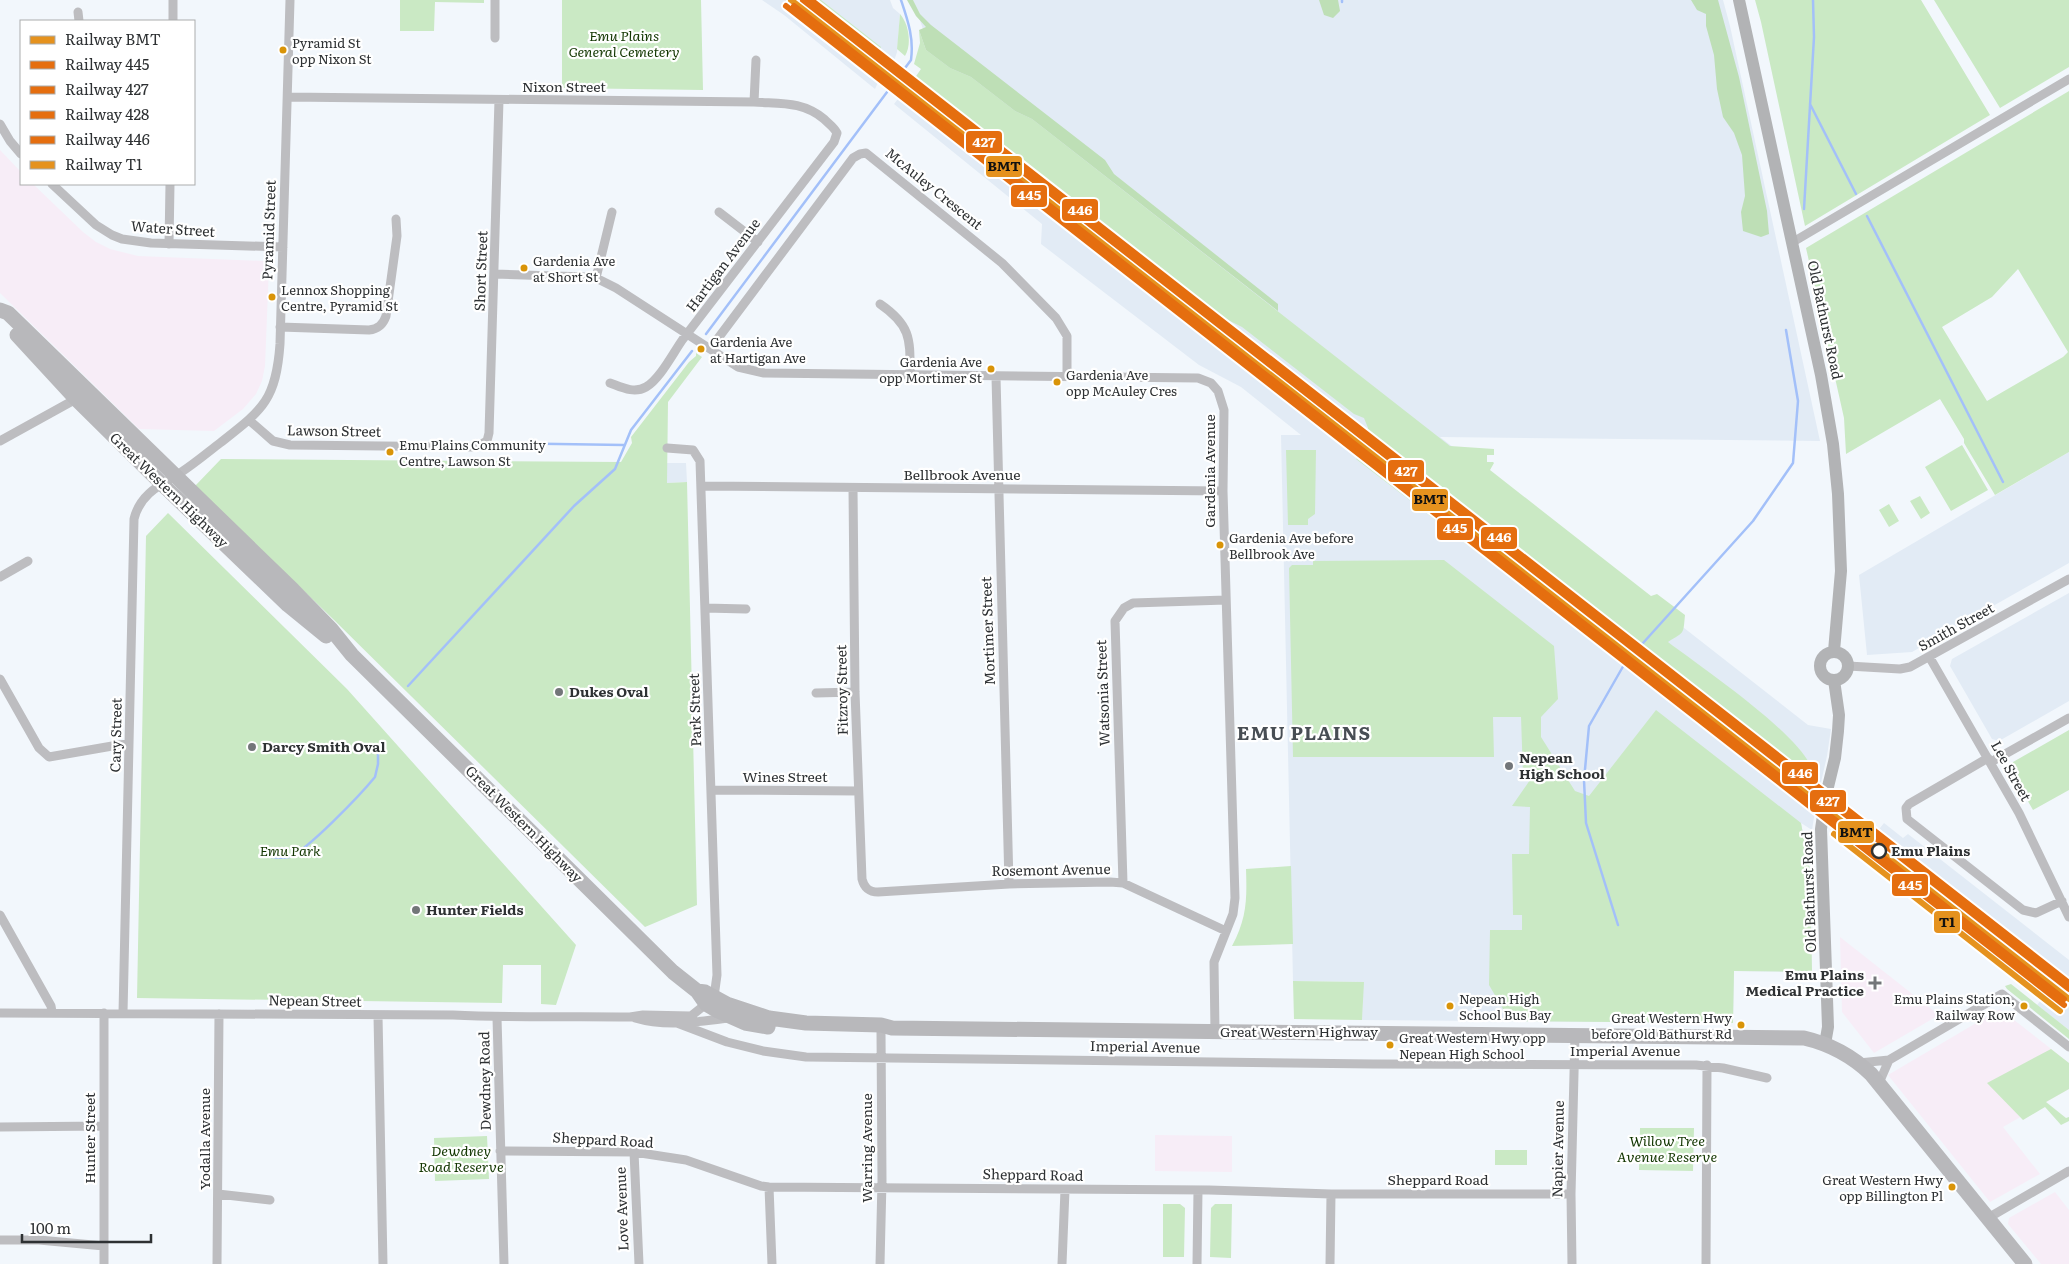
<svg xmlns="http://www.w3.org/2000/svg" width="2069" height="1264" font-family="Literata,serif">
	<rect width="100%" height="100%" fill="#f2f7fc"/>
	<path fill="#f7edf7" d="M0,150L21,172V184H33L83,232L96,242L110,249L138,256L264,261L269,266L265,366L262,381L256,394L243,409L214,431L139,429L0,293Z
		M1840,937L1939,1015L1874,1053L1842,1012Z
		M2000,1009L2069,1063V1089L2003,1127L2040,1174L1990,1202L1888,1075Z
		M1155,1135L1232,1136V1172L1155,1171Z
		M2055,1192L2069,1210V1264H2041L2008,1224L2009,1218Z"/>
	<path fill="#e2ebf5" d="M762,0H890L893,8L900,14L897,52L892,67L879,80L875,89L784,15Z
		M913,0H1723L1730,26L1820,441L1440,437L1808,725L1831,729L1827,756L1819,791L1810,785L1803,794L1816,805L1812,830L1801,823L1810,870L1812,972L1734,971L1733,1023L1362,1020L1363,982L1293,981L1281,435H1301L1241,387L1199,365L1041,244L1042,224L894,104L929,59L919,30L925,35Z
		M2069,452V563L1912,652L1867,655L1859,575Z
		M667,463H686L687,482L667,483Z
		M2069,593V701L1999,741L1992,739L1950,666L1952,659Z
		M1884,823L1903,838L1908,834L2069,960V984L1876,833Z
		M1868,833L2069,989V1000L1862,840Z
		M2049,990L2067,1005L2069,1003V1030L2037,1005Z"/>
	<path fill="#cae9c4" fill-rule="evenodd" d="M400,0H484V3L435,2L434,31H400Z
		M562,0H701L703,90L562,88Z
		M810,0H821L881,47L878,54Z
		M1755,0H1921L1990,115L1805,226L1761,22Z
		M1934,0H2069V67L2000,108Z
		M900,14C909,24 912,45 905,56L897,49Z
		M919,30L926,50L950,68L971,77L1015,111L1032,119L1450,446L1494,449V455H1487V462H1493L1494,463L1490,470L1651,596L1657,594L1685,615C1683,635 1685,631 1668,642C1698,665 1808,739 1813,773C1813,777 1811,781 1810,785L1809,778L1648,651L1643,653L1599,615L1576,600L1367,434L1368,428L1364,418L1354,414L1242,327L1230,321L1227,325L1001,151L913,81L921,69L914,64L920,43Z
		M2069,91V452L1995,495L1964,443V439L1940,399L1846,454L1844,418L1806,248ZM2018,269L2068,352L2063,357L1987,401L1942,327L1992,297Z
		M696,353L702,357L668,402L667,483L687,482L697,905L645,927L333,619L195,486L221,459L621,462L632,443L631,437L689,362L696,356Z
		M1962,445L1988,490L1951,511L1925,467Z
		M1286,450H1316L1315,514L1308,519V525H1288Z
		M1363,452L1615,649V654L1611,655L1356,459Z
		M1920,496L1930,513L1921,519L1910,501Z
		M1889,504L1899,521L1889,527L1879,510Z
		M168,513L347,689L576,945L556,1005L541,1004V965H503L502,1003L137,998L146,536Z
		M1444,560L1554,646L1558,699L1541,717V737L1575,791L1589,796L1656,710L1801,823L1810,870L1812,972L1734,971L1733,1023L1510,1021L1489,985L1490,930H1522V915H1513L1512,854H1529L1530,807L1512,806L1530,780L1523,775L1521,717H1493L1494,757H1293L1289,568L1292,565H1313V561Z
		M2069,730V790L2033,810L2011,772L2013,762Z
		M1291,866L1293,944L1232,946C1247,918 1247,899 1246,869Z
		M1293,981L1364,982L1362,1020L1294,1019Z
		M2011,984L2069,1030V1039L2007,989L2005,986Z
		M2051,1049L2069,1063V1089L2046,1102L2066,1118L2069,1117V1121L2061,1125L2045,1107L2023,1120L1987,1083Z
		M1640,1128H1694L1693,1171L1639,1170Z
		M487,1136L489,1179L435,1181L434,1138Z
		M1495,1150H1527V1165H1495Z
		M1163,1204H1180L1185,1208L1184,1257H1163Z
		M1215,1204H1232L1231,1258L1210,1257L1211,1208Z"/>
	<path fill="#bedfb6" d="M907,0H913L920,14L931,25L1105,160L1114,174L1278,304V311L1032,119L1015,111L971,77L950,68L926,50L919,30L926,27L916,16Z
		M1319,0H1338L1340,11L1333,18L1324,15Z
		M1691,0H1718L1739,77L1767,211L1769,234L1761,237L1743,231L1741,212L1745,196L1742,155L1734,133L1723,117L1717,89L1714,55L1706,26V14L1697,10Z"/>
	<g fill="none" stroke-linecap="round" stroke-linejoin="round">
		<path stroke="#a3c0f9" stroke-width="2.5" d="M1342,0V2
			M1810,104L1856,194
			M1804,209L1814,37L1813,0
			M1867,216L2003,482
			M706,334L911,60C914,38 908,21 901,0
			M499,443L624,445
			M408,686L574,506L615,469L631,430L692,351
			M265,856C273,857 281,859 289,857C307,851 361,794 375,777L378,764V748
			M1618,925L1586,823L1584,780L1589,726L1625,663L1753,521L1793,463L1798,401L1786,330"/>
		<path stroke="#bdbdc0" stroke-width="9" d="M78,12L79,21
			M173,21V0
			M495,38V0
			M288,97L754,102C781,104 802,101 824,119C829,124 834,127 837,133L834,142C784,208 733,273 683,339C673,353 660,379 646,387C634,394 621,387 610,383
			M754,102L756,60
			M0,124L10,141L21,154
			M52,184L96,225L112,235L122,239L151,243L283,247
			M719,212L758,242
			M1793,242L2069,79
			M169,244L170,184
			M495,274L586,277L596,278L616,288L738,367L764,373L1198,378L1211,383L1218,391L1224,410L1223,491L1235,898L1233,914L1214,962L1215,1032
			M596,278L612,212
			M880,304C912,326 910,340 910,375
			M280,327L369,330C378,329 383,325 386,316L397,236L396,219
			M710,349L853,158L860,154L866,153L1002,263L1056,318L1067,336V376
			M996,377L1009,884
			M249,420L273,441L290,445L476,447L487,441L489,433L499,100
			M0,441L76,399
			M667,448L693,450L700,461L717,975L714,997
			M702,486L1223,491
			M853,488L855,692L862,879C864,887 868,892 878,892L1009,884L1110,882L1123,883L1226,931
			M0,577L28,561
			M705,608L746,609
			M1930,658L2019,813L2069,917
			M1848,666L1900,669L1910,667L2069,579
			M0,679L39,748L49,757L118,745L129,744
			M816,693L855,692
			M1988,758L1909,804L1906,808L1907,819L2023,910L2036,913L2062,901
			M1991,762L2069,718
			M711,790L858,791
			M1123,883L1115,621L1124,608L1133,603L1226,600
			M0,915L51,1006L52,1012
			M0,1013L453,1015C512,1018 571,1016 630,1017L643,1015L691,1016L706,1004
			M123,1013L134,519C140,494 160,485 180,473C194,464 207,453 220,443C262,410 276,401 280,344L290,0
			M378,1016L383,1264
			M497,1018L504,1264
			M635,1018C665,1027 698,1022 728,1018
			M677,1023L727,1042L763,1051L806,1057L1373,1064L1696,1065L1723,1068L1767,1078
			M1859,1063L1889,1060L2002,994L2069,1047
			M1879,1083L1889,1060
			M0,1127L104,1126
			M500,1151L634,1152L686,1160L761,1186L769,1187L1209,1190L1331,1194H1571
			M634,1152L639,1264
			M769,1187L772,1264
			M218,1194L270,1200
			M1988,1218L2069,1171
			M0,1240H39L104,1246
			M104,1264V1013
			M217,1264L219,1014
			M880,1264L882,1181L881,1031
			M1062,1264L1065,1190
			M1197,1264L1198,1190
			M1330,1264L1331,1194
			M1572,1264L1571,1194L1575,1034
			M1706,1264L1707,1065"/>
		<path stroke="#b2b3b5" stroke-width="12" d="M1739,0L1821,375L1833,444L1838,494L1841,571L1834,651
			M1820 666a14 14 0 1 1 28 0a14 14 0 1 1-28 0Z
			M1825,1044L1828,1027L1821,829L1826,795L1835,758L1838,731L1839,715L1834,680"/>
		<path stroke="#b8b8bb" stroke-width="15" d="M0,310L8,313L293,590L331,629L352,655L673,972L697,991L706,1004L718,1011L745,1023L768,1027
			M17,335L76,399L161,483L288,605L326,636
			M697,991L705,992L727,1004L769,1018L806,1023L881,1025L892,1028L1804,1038C1830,1044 1851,1055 1871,1074L2025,1264"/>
		<defs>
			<path id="rail-1" d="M791,0L2069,999"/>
			<path id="rail-2" d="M786,6L2064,1005"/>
			<path id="rail-3" d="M803,0L2069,989"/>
			<path id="rail-4" d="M794,6L2064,999"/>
			<path id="rail-5" d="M811,0L2069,983"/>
			<path id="rail-6" d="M1834,834L2060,1011"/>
		</defs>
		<use href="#rail-1" stroke="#fff" stroke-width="10"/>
		<use href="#rail-2" stroke="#fff" stroke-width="10"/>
		<use href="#rail-3" stroke="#fff" stroke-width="10"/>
		<use href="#rail-4" stroke="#fff" stroke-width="10"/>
		<use href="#rail-5" stroke="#fff" stroke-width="10"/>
		<use href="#rail-6" stroke="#fff" stroke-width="10"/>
		<use href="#rail-1" stroke="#e5921e" stroke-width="6"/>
		<use href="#rail-2" stroke="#e56e0f" stroke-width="6"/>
		<use href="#rail-3" stroke="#e56e0f" stroke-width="6"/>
		<use href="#rail-4" stroke="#e56e0f" stroke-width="6"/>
		<use href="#rail-5" stroke="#e56e0f" stroke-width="6"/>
		<use href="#rail-6" stroke="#e5921e" stroke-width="6"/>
	</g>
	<g fill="#d99408" stroke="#fff" stroke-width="2">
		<circle cx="283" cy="50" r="4.5"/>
		<circle cx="524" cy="268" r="4.5"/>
		<circle cx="272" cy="297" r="4.5"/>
		<circle cx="701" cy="349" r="4.5"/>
		<circle cx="991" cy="369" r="4.5"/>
		<circle cx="1057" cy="382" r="4.5"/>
		<circle cx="390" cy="452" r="4.5"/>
		<circle cx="1220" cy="545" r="4.5"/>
		<circle cx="1450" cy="1006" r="4.5"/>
		<circle cx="2024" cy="1006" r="4.5"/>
		<circle cx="1741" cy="1025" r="4.5"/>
		<circle cx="1390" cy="1045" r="4.5"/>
		<circle cx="1952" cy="1187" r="4.5"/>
	</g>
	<g fill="#737679" stroke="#fff" stroke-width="2">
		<circle cx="559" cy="692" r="5"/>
		<circle cx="252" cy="747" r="5"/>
		<circle cx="1509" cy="766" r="5"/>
		<circle cx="416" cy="910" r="5"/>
		<path d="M1872.5 975.5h5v5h5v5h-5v5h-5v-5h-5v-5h5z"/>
	</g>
	<circle fill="#fff" stroke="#2e3133" stroke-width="2.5" cx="1879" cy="851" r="7"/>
	<g text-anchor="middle" stroke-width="4.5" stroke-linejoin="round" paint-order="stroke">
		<g font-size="13" fill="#2e3133" stroke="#fff" text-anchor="start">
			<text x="292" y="48">Pyramid St<tspan x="292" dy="16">opp Nixon St</tspan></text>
			<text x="533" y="266">Gardenia Ave<tspan x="533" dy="16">at Short St</tspan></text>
			<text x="281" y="295">Lennox Shopping<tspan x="281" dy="16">Centre, Pyramid St</tspan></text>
			<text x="710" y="347">Gardenia Ave<tspan x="710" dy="16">at Hartigan Ave</tspan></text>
			<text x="982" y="367" text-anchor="end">Gardenia Ave<tspan x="982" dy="16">opp Mortimer St</tspan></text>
			<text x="1066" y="380">Gardenia Ave<tspan x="1066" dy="16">opp McAuley Cres</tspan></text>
			<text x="399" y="450">Emu Plains Community<tspan x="399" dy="16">Centre, Lawson St</tspan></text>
			<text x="1229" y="543">Gardenia Ave before<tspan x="1229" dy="16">Bellbrook Ave</tspan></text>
			<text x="1459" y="1004">Nepean High<tspan x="1459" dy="16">School Bus Bay</tspan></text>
			<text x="2015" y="1004" text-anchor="end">Emu Plains Station,<tspan x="2015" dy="16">Railway Row</tspan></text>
			<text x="1732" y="1023" text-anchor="end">Great Western Hwy<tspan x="1732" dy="16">before Old Bathurst Rd</tspan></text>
			<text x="1399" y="1043">Great Western Hwy opp<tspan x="1399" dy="16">Nepean High School</tspan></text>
			<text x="1943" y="1185" text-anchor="end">Great Western Hwy<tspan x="1943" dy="16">opp Billington Pl</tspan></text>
		</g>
		<g font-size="14" font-style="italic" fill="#123600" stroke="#fff">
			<text x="624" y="41">Emu Plains<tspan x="624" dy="16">General Cemetery</tspan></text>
			<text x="290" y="856">Emu Park</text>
			<text x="1667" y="1146">Willow Tree<tspan x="1667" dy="16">Avenue Reserve</tspan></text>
			<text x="461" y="1156">Dewdney<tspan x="461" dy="16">Road Reserve</tspan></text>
		</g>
		<g font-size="14" fill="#2e3133" stroke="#fff">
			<text x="564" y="92">Nixon Street</text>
			<text transform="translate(934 189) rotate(39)" y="5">McAuley Crescent</text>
			<text transform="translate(173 229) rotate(4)" y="5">Water Street</text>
			<text transform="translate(269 230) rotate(-88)" y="5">Pyramid Street</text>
			<text transform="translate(723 265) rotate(-53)" y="5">Hartigan Avenue</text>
			<text transform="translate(481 271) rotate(-88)" y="5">Short Street</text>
			<text transform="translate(1825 320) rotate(78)" y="5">Old Bathurst Road</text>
			<text transform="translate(334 431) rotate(1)" y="5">Lawson Street</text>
			<text transform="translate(1210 471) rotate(-90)" y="5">Gardenia Avenue</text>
			<text x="962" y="480">Bellbrook Avenue</text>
			<text transform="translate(169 490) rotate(44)" y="5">Great Western Highway</text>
			<text transform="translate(1956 627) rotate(-29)" y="5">Smith Street</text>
			<text transform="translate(988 631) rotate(-92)" y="5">Mortimer Street</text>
			<text transform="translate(842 690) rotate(-91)" y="5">Fitzroy Street</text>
			<text transform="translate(1103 693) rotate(-92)" y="5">Watsonia Street</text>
			<text transform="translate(695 710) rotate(-92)" y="5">Park Street</text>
			<text transform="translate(116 735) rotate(-89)" y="5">Cary Street</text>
			<text transform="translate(2011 771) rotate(61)" y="5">Lee Street</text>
			<text x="785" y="782">Wines Street</text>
			<text transform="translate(524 824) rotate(45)" y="5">Great Western Highway</text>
			<text transform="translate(1051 870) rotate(-1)" y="5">Rosemont Avenue</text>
			<text transform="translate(1809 892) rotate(-92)" y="5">Old Bathurst Road</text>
			<text transform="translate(315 1001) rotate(1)" y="5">Nepean Street</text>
			<text x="1299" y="1037">Great Western Highway</text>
			<text transform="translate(1145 1047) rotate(1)" y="5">Imperial Avenue</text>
			<text x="1625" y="1056">Imperial Avenue</text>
			<text transform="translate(485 1081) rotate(-91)" y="5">Dewdney Road</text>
			<text transform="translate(90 1138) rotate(-90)" y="5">Hunter Street</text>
			<text transform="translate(205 1139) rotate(-90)" y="5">Yodalla Avenue</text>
			<text transform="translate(603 1140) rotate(3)" y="5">Sheppard Road</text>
			<text transform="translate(867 1148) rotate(-90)" y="5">Warring Avenue</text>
			<text transform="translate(1558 1149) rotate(-89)" y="5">Napier Avenue</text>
			<text transform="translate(1033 1175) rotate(1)" y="5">Sheppard Road</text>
			<text x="1438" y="1185">Sheppard Road</text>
			<text transform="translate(622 1209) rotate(-92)" y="5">Love Avenue</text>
		</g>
		<g font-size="14" font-weight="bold" fill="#2e3133" stroke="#fff" text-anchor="start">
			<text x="569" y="697">Dukes Oval</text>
			<text x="262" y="752">Darcy Smith Oval</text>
			<text x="1519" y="763">Nepean<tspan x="1519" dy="16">High School</tspan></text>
			<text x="426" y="915">Hunter Fields</text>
			<text x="1864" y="980" text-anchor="end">Emu Plains<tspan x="1864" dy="16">Medical Practice</tspan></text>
		</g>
		<g font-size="14" font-weight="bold" fill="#2e3133" stroke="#fff" text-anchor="start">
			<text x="1891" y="856">Emu Plains</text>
		</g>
		<g font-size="19" font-weight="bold" letter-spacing="1" fill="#484e54" stroke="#fff">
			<text x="1304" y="740">EMU PLAINS</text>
		</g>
	</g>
	<g stroke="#fff" stroke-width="2">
		<rect x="965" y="130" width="38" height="24" rx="5" fill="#e56e0f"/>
		<rect x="985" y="155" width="38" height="23" rx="5" fill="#e5921e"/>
		<rect x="1010" y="184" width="38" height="24" rx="5" fill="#e56e0f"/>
		<rect x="1061" y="198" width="38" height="24" rx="5" fill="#e56e0f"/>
		<rect x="1387" y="459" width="38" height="24" rx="5" fill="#e56e0f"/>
		<rect x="1411" y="488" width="38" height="24" rx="5" fill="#e5921e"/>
		<rect x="1436" y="517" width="38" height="24" rx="5" fill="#e56e0f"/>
		<rect x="1480" y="526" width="38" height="24" rx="5" fill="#e56e0f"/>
		<rect x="1781" y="761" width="38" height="24" rx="5" fill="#e56e0f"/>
		<rect x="1809" y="789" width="38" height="24" rx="5" fill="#e56e0f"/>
		<rect x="1837" y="820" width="38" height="24" rx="5" fill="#e5921e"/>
		<rect x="1891" y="873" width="38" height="24" rx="5" fill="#e56e0f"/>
		<rect x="1933" y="910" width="28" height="24" rx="5" fill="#e5921e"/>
	</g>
	<g font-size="14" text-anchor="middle" font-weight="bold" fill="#fff">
		<text x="984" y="147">427</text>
		<text x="1029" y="200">445</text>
		<text x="1080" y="215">446</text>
		<text x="1406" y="476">427</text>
		<text x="1455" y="533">445</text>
		<text x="1499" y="542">446</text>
		<text x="1800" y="778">446</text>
		<text x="1828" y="806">427</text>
		<text x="1910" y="890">445</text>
	</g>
	<g font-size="14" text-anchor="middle" font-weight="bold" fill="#111">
		<text x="1004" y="171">BMT</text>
		<text x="1430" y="504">BMT</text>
		<text x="1856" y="837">BMT</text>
		<text x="1947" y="927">T1</text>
	</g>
	<rect x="20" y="20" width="175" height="165" fill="#ffffff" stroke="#abadad"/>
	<rect x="30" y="36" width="25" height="8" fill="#e5921e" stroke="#abadad"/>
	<text x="65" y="45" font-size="15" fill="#2e3133">Railway BMT</text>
	<rect x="30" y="61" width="25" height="8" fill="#e56e0f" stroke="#abadad"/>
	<text x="65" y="70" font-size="15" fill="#2e3133">Railway 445</text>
	<rect x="30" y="86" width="25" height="8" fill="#e56e0f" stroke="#abadad"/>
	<text x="65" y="95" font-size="15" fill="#2e3133">Railway 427</text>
	<rect x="30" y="111" width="25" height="8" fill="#e56e0f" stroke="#abadad"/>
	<text x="65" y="120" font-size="15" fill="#2e3133">Railway 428</text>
	<rect x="30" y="136" width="25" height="8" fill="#e56e0f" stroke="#abadad"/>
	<text x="65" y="145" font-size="15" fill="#2e3133">Railway 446</text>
	<rect x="30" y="161" width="25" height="8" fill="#e5921e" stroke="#abadad"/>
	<text x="65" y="170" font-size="15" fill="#2e3133">Railway T1</text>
	<path d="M22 1234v8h129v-8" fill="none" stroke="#2e3133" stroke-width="2.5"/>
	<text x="30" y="1234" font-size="15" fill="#2e3133" stroke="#ffffff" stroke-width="4" paint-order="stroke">100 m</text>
</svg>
